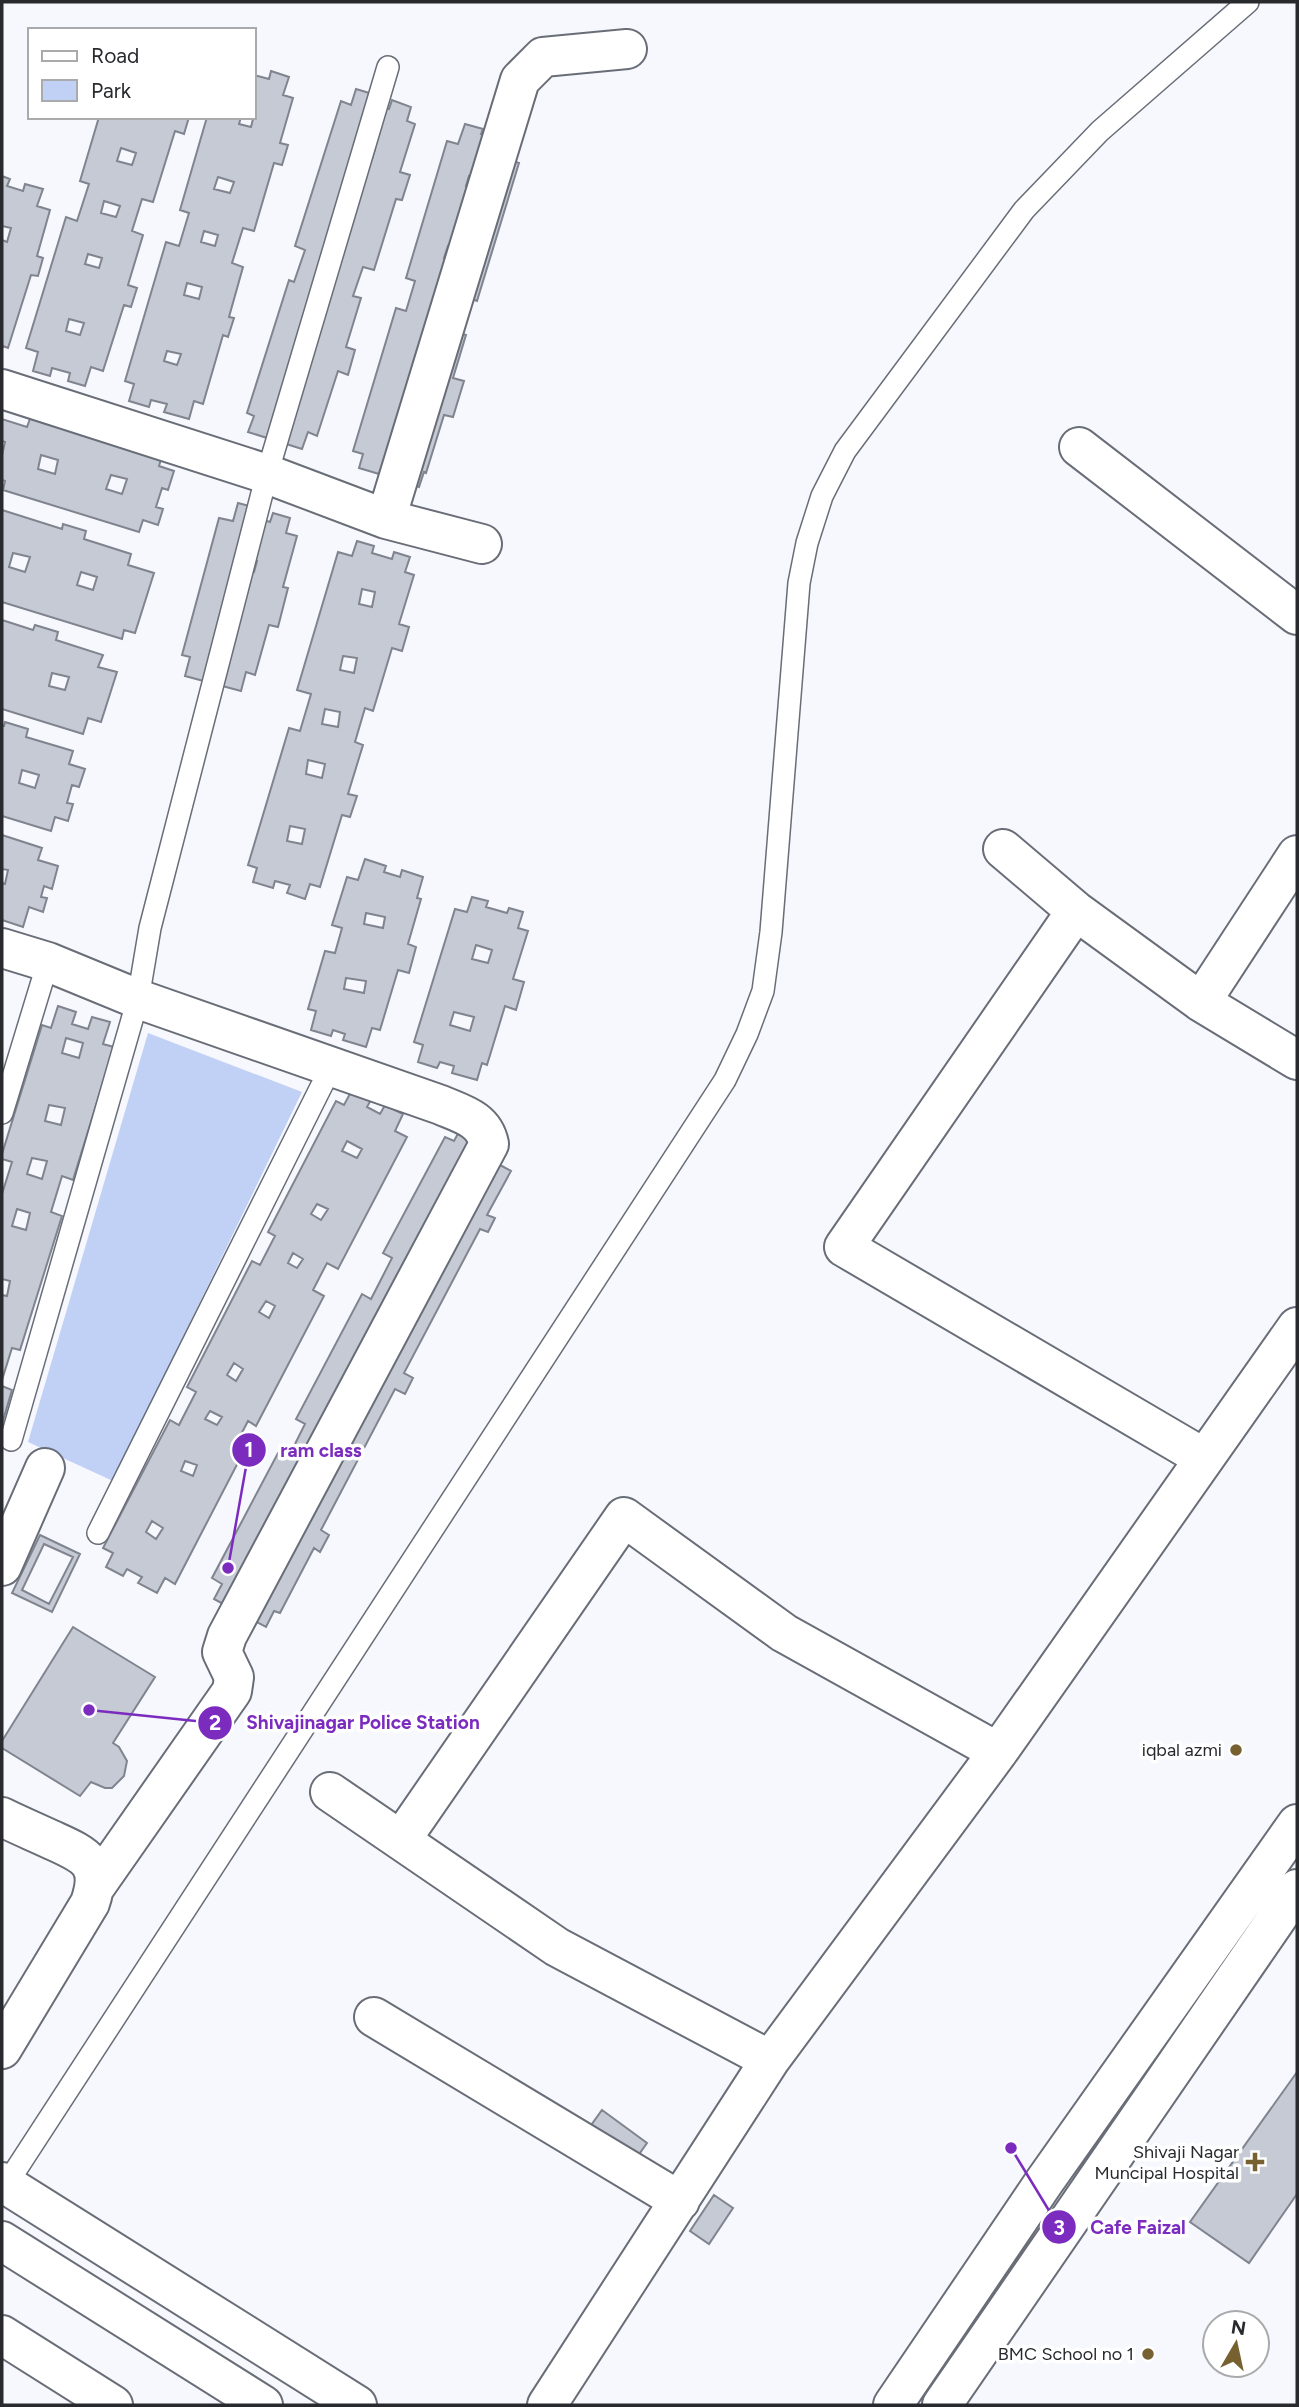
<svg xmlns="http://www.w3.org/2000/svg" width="1299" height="2407" font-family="Figtree,sans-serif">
	<rect width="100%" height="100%" fill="#f6f8fd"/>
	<path fill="#c1d1f6" d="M148,1033L302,1092L113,1481L28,1442Z"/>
	<path fill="#c5cad5" stroke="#7f848f" stroke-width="2" fill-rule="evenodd" d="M271,71L289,77L283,95L293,98L280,143L288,145L282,165L274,163L254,231L243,228L232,263L243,267L229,317L234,318L228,337L223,335L203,404L194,401L189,419L164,412L167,404L151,400L149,407L129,401L134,384L125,381L166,242L179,246L189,213L180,210L207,117H241L239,124L251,127L254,115V75L269,79ZM218,177L234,182L230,193L214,189ZM204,231L218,235L215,246L201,242ZM187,283L202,287L199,299L184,295ZM167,351L181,354L177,365L164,361Z
		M356,89L376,95L373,104L389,109L392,100L411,107L407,121L415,124L400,172L410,175L402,200L396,199L374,270L363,267L353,296L361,298L346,347L355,350L348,375L338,371L317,436L308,432L302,449L248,432L254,416L247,413L289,280L294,282L305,250L295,246L341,101L351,105ZM363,145L375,149L372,159L360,155Z
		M99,117H189L184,134L175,131L153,202L142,199L132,231L143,235L128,285L137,288L131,307L124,305L103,371L91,367L85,386L68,381L70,373L52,368L50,376L33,371L38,352L26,348L66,217L77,221L89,184L80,181ZM121,148L136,153L132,165L117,161ZM104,201L120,206L116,217L101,213ZM88,254L102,258L99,268L85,264ZM69,319L84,323L80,335L66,331Z
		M465,124L483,129L481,134L496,138L509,160L519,163L477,301L469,298L459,333L466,335L453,378L464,381L453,417L444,415L426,473L424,472L419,487L393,479L396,473L381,468L379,474L359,468L363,454L353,451L396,308L406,311L415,281L406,278L447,141L458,144ZM469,176L481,180L478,190L466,186ZM448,246L462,250L459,262L444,258ZM417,350L431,354L428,367L413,363Z
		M2,176L10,179L7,186L23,191L25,184L43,189L37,206L50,210L37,256L43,258L38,276L31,275L8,348L3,346L2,349V240L7,242L11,228L2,226Z
		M31,416L162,456L159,466L174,471L168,490L162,488L156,507L163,509L158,525L143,520L139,532L3,490L5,481L2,480V455L5,442L2,441V419L27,427ZM41,455L58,460L55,474L38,469ZM111,475L127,479L122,494L106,489Z
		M238,503L257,508L254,517L270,522L273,513L290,518L286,533L297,536L283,587L288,588L278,627L269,625L255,675L246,672L241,691L185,676L190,657L182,655L219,518L233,521ZM242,557L257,561L254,572L239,568ZM238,628L235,641L221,638Z
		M2,510L62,529L63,524L86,531L84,539L131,554L128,565L154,573L135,633L124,630L122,639L2,602ZM13,553L30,557L25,572L9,567ZM81,572L97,577L93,590L77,585Z
		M357,541L374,546L372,553L392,559L394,552L410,557L405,572L414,575L399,624L409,627L402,651L392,648L373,711L365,708L355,742L363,745L348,794L357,796L350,817L342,815L320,887L310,884L305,899L287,893L290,885L275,881L273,888L253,882L257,868L248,865L289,728L300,731L311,694L297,690L338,552L352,556ZM362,589L375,592L372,607L359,604ZM343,656L357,658L354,673L340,670ZM325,709L340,712L338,727L322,724ZM308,760L325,764L322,778L306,774ZM290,826L305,829L302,844L287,841Z
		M2,620L33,630L35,625L58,632L56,640L103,655L98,667L117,672L101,722L88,718L83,734L2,709ZM52,673L69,677L65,690L49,686Z
		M5,722L28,729L26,737L73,751L69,764L85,769L79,787L72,785L67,803L73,804L68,821L55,817L51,831L2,816V726H4ZM22,770L39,775L35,788L19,783Z
		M2,835L42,848L38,860L58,866L52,889L44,886L41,897L47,898L43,912L29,907L23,927L2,920V883L5,884L8,870L2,869Z
		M365,859L386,866L384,872L400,877L402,870L423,877L417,898L421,899L408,944L416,947L409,973L398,970L380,1030L372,1028L366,1047L343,1040L345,1034L333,1030L331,1036L311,1030L316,1011L308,1009L325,951L335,953L342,928L332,925L347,877L358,880ZM366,913L385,917L383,928L364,924ZM346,978L366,981L364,993L344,989Z
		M472,897L488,901L486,907L507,913L509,908L523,912L518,928L528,931L513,979L524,982L516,1010L505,1006L487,1065L482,1063L477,1080L452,1073L454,1066L440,1062L437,1068L418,1062L423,1045L414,1042L455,909L467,912ZM476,945L492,950L488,963L472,959ZM454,1012L474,1017L470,1031L450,1025Z
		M58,1006L76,1012L72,1024L88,1029L92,1017L110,1022L103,1044L114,1047L73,1180L62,1176L51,1212L62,1216L20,1350L12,1348L2,1380V1295L7,1296L10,1281L2,1279V1194L12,1162L2,1159V1154L42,1025L51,1028ZM66,1038L83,1043L79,1058L62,1053ZM49,1105L65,1108L61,1125L45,1121ZM32,1158L47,1161L42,1179L27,1174ZM17,1209L30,1213L26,1230L12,1226Z
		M353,1088L372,1098L367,1107L380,1114L385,1105L403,1114L395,1131L407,1137L338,1269L327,1263L313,1290L324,1296L256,1426L248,1421L234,1448L243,1453L175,1584L165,1578L157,1593L138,1583L142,1577L127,1569L123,1576L106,1567L113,1553L103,1548L170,1420L179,1425L196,1392L187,1387L252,1261L260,1265L275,1236L268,1232L336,1101L344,1105ZM347,1141L362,1149L357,1158L342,1151ZM317,1204L328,1209L321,1220L311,1214ZM293,1253L303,1259L297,1268L288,1263ZM266,1301L275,1306L269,1318L259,1312ZM234,1363L243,1369L236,1381L227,1375ZM210,1411L222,1417L217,1425L205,1419ZM185,1461L197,1465L193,1476L181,1471ZM152,1521L163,1528L156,1539L146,1532Z
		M461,1128L507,1152L500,1165L511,1171L487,1215L495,1218L488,1232L480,1229L404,1373L413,1378L405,1394L395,1389L321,1530L329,1535L320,1552L314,1548L280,1613L274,1611L266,1627L214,1599L222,1584L212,1578L278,1453L288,1458L305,1424L296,1419L362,1294L371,1299L392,1258L383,1253L445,1137L454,1141Z
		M2,1386L12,1390L2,1424Z
		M40,1535L80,1554L52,1612L12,1593Z
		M44,1544L73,1557L49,1604L22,1590Z
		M73,1627L155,1677L113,1743L119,1747L127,1761L124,1776L112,1788H105L91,1782L80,1796L2,1748V1741Z
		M1297,2072V2194L1249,2263L1190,2222Z
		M602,2110L647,2143L630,2167L584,2135Z
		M714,2195L733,2208L709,2244L690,2231Z"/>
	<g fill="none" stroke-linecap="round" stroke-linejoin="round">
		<defs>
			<path id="service" d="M2,1113L48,962
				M11,1440L138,999L150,928L267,474L388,67
				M98,1533L331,1067
				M6,2185L725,1080L747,1034L763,991L771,932L799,583L807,543L822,496L845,451L1024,210L1100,131L1248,2"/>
			<path id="minor" d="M2,389L267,474L386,519L482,544
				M1079,447L1297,615
				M386,519L520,80L543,57L627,49
				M1003,849L1076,911L1201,1002L1297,1060
				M1076,911L844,1247L1204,1458
				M2,948L48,962L138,999L441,1105C462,1114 484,1119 489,1144L227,1636L222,1652L234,1677L232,1691L95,1887
				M1201,1002L1297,855
				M2,1566L45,1468
				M330,1792L557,1947L770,2060
				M2,1817C18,1825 35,1832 52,1840C85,1855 104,1862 90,1903L2,2049
				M401,1840L624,1517L784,1633L998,1752
				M374,2017L680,2201
				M547,2405L770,2060L998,1752L1297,1327"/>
			<path id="tertiary" d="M893,2405L1044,2182L1297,1824
				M942,2405L1297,1889"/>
			<path id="trunk" d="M2,2182L357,2405
				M2,2241L263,2405
				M2,2335L113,2405"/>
		</defs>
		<use href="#service" stroke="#686d77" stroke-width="24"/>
		<use href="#minor" stroke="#686d77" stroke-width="42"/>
		<use href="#tertiary" stroke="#686d77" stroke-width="42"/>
		<use href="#trunk" stroke="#686d77" stroke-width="42"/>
		<use href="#service" stroke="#fff" stroke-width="21"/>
		<use href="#minor" stroke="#fff" stroke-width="38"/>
		<use href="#tertiary" stroke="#fff" stroke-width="38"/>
		<use href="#trunk" stroke="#fff" stroke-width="38"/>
	</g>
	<g fill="#776131" stroke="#fff" stroke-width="2.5">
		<circle cx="1236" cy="1750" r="7"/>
		<path d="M1251.5 2151.5h7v7h7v7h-7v7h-7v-7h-7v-7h7z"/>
		<circle cx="1148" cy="2354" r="7"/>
	</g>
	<g text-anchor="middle" stroke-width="7" stroke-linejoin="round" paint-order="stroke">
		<g font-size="18" fill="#282a2e" stroke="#fff" text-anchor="end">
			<text x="1222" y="1756">iqbal azmi</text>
			<text x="1239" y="2158">Shivaji Nagar<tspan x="1239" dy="21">Muncipal Hospital</tspan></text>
			<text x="1134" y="2360">BMC School no 1</text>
		</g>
	</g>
	<path fill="none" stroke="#7b2cbf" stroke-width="2.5" d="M228 1568L249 1450M89 1710L215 1723M1011 2148L1059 2227"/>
	<g fill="#7b2cbf" stroke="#fff" stroke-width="2.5">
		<circle cx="228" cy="1568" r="7"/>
		<circle cx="89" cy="1710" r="7"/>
		<circle cx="1011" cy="2148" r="7"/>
		<circle cx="249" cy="1450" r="18"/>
		<circle cx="215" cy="1723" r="18"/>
		<circle cx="1059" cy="2227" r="18"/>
	</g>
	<g font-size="21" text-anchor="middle" font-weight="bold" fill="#fff">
		<text x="249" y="1457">1</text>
		<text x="215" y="1730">2</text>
		<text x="1059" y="2235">3</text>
	</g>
	<g font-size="19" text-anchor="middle" font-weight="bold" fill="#7b2cbf" stroke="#fff" stroke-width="7" stroke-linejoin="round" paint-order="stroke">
		<text x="321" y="1457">ram class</text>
		<text x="363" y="1729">Shivajinagar Police Station</text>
		<text x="1138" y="2234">Cafe Faizal</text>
	</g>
	<rect width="1299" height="2407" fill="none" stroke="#282a2e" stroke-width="7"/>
	<rect x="28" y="28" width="228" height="91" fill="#ffffff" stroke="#a9aaab" stroke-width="2"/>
	<rect x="42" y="51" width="35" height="10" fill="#ffffff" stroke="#a9aaab" stroke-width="2"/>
	<text x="91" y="63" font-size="21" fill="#282a2e">Road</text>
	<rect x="42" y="80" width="35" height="21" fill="#c1d1f6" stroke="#a9aaab" stroke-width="2"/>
	<text x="91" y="98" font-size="21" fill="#282a2e">Park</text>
	<g transform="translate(1236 2344) rotate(9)"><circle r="33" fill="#ffffff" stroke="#a9aaab" stroke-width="2"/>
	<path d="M0-5L12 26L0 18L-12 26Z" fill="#776131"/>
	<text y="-10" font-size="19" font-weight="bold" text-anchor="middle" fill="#282a2e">N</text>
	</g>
</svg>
